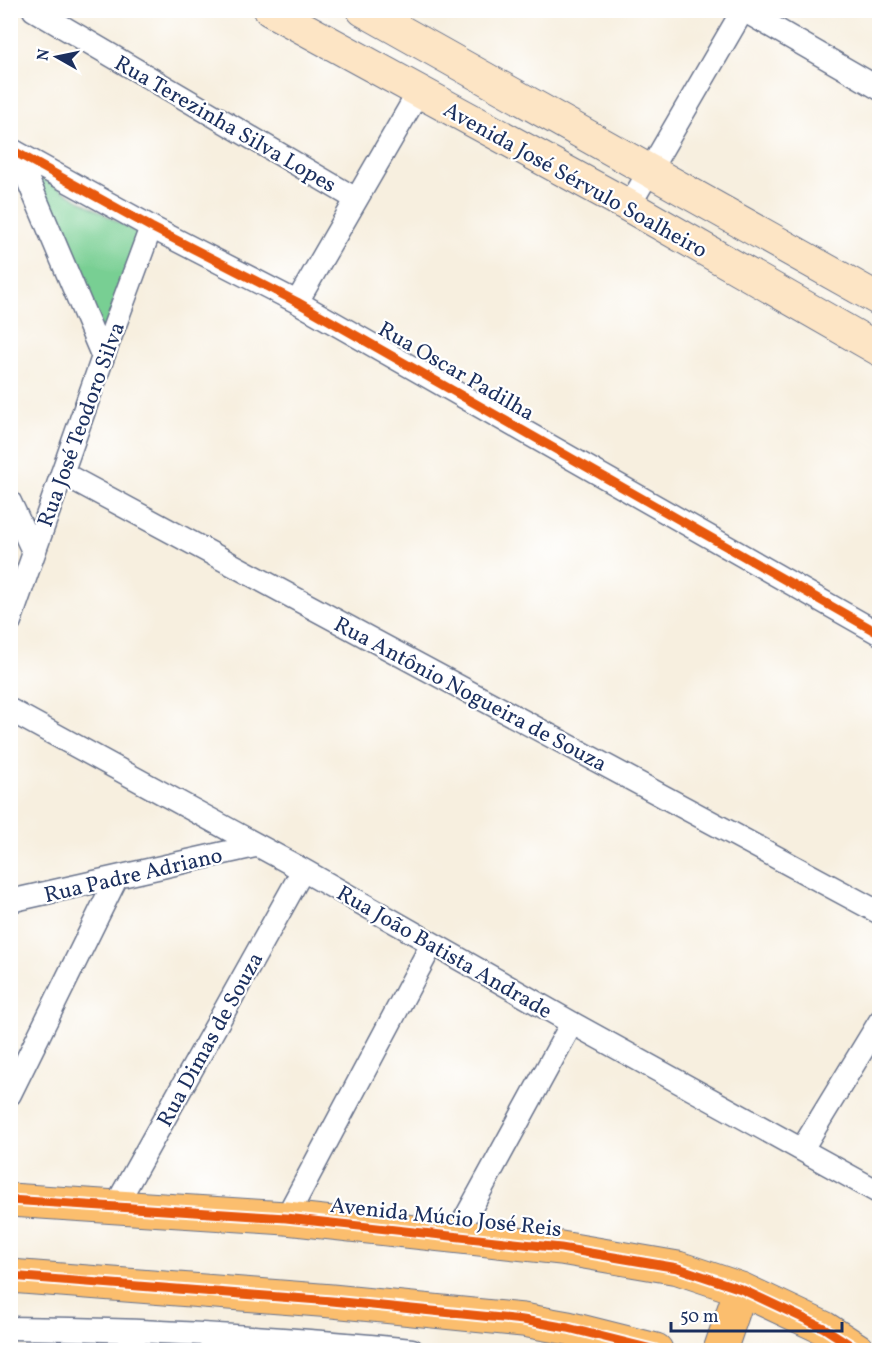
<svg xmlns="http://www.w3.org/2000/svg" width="890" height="1361" font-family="Vollkorn,serif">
	<rect width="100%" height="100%" fill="#fff"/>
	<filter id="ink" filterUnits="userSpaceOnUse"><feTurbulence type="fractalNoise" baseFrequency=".0167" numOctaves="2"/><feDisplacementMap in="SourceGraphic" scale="12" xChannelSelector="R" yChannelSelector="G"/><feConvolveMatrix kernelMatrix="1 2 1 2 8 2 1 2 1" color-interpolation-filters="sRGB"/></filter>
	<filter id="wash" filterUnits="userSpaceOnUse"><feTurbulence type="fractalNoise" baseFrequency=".008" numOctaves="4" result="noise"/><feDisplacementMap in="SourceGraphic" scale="24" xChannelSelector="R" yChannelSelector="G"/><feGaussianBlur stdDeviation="1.35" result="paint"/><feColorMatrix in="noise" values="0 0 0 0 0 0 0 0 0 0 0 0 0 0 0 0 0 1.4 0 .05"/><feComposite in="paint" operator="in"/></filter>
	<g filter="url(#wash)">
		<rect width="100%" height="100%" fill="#f7efdf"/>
		<path fill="#78cf93" stroke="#4a7f78" stroke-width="1.5" d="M24,168L141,235L104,342Z"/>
	</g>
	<g filter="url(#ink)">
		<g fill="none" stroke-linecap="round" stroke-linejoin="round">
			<defs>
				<path id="street" d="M34,10L356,199
					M743,10L880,89
					M10,149L151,227L297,302L880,634
					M16,152L103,357
					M629,206L743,10
					M297,302L418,93
					M62,473L880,913
					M10,502L34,553
					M10,621L103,357L151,227
					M10,710L303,870L572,1023L880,1193
					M10,901L255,846
					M10,1094L117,877
					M802,1149L880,1021
					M115,1207L303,870
					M286,1218L432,944
					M455,1237L572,1023
					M10,1328C144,1329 279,1337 412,1350"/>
				<path id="secondary" d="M270,10L629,206L880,350
					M363,10L880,300"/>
				<path id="primary" d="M10,1200L286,1218L561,1248L678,1268L741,1289L824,1328L858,1350
					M10,1276L332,1301L523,1320L568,1328L656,1350
					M720,1350L741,1289"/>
			</defs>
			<use href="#street" stroke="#68728b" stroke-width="25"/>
			<use href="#secondary" stroke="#68728b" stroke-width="34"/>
			<use href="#primary" stroke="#68728b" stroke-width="35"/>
			<use href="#street" stroke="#fff" stroke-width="22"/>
			<use href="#secondary" stroke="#fde5c5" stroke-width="32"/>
			<use href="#primary" stroke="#fbbe6e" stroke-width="33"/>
			<defs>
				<path id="cycleway" d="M10,149L151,227L297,302L880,634
					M10,1200L286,1218L561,1248L678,1268L741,1289L824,1328L858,1350
					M10,1276L332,1301L523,1320L568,1328L656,1350"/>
			</defs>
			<use href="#cycleway" stroke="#fff" stroke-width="13"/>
			<use href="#cycleway" stroke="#e8590c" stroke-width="9"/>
		</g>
	</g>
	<g text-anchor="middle" stroke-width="4.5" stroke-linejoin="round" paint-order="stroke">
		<g font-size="22" fill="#1b2f5e" stroke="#fff">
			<text transform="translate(226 123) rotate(30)" y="8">Rua Terezinha Silva Lopes</text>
			<text transform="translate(576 179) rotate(29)" y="8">Avenida José Sérvulo Soalheiro</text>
			<text transform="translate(457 370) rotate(30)" y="8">Rua Oscar Padilha</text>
			<text transform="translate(80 424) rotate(-70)" y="8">Rua José Teodoro Silva</text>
			<text transform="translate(471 693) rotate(28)" y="8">Rua Antônio Nogueira de Souza</text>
			<text transform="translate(133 874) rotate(-13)" y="8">Rua Padre Adriano</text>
			<text transform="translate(445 951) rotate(30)" y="8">Rua João Batista Andrade</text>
			<text transform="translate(209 1039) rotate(-61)" y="8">Rua Dimas de Souza</text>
			<text transform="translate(446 1216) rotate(6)" y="8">Avenida Múcio José Reis</text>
		</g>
	</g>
	<rect width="890" height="1361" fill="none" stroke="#fff" stroke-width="36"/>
	<g transform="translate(57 57) rotate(279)" stroke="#ffffff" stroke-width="4.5" paint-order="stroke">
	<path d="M0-4.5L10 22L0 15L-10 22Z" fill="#1b2f5e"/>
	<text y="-9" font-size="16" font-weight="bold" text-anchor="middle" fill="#1b2f5e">N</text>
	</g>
	<path d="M671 1322v9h171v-9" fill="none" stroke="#1b2f5e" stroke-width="3"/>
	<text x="680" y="1322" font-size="18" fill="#1b2f5e" stroke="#ffffff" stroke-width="4.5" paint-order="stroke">50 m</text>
</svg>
